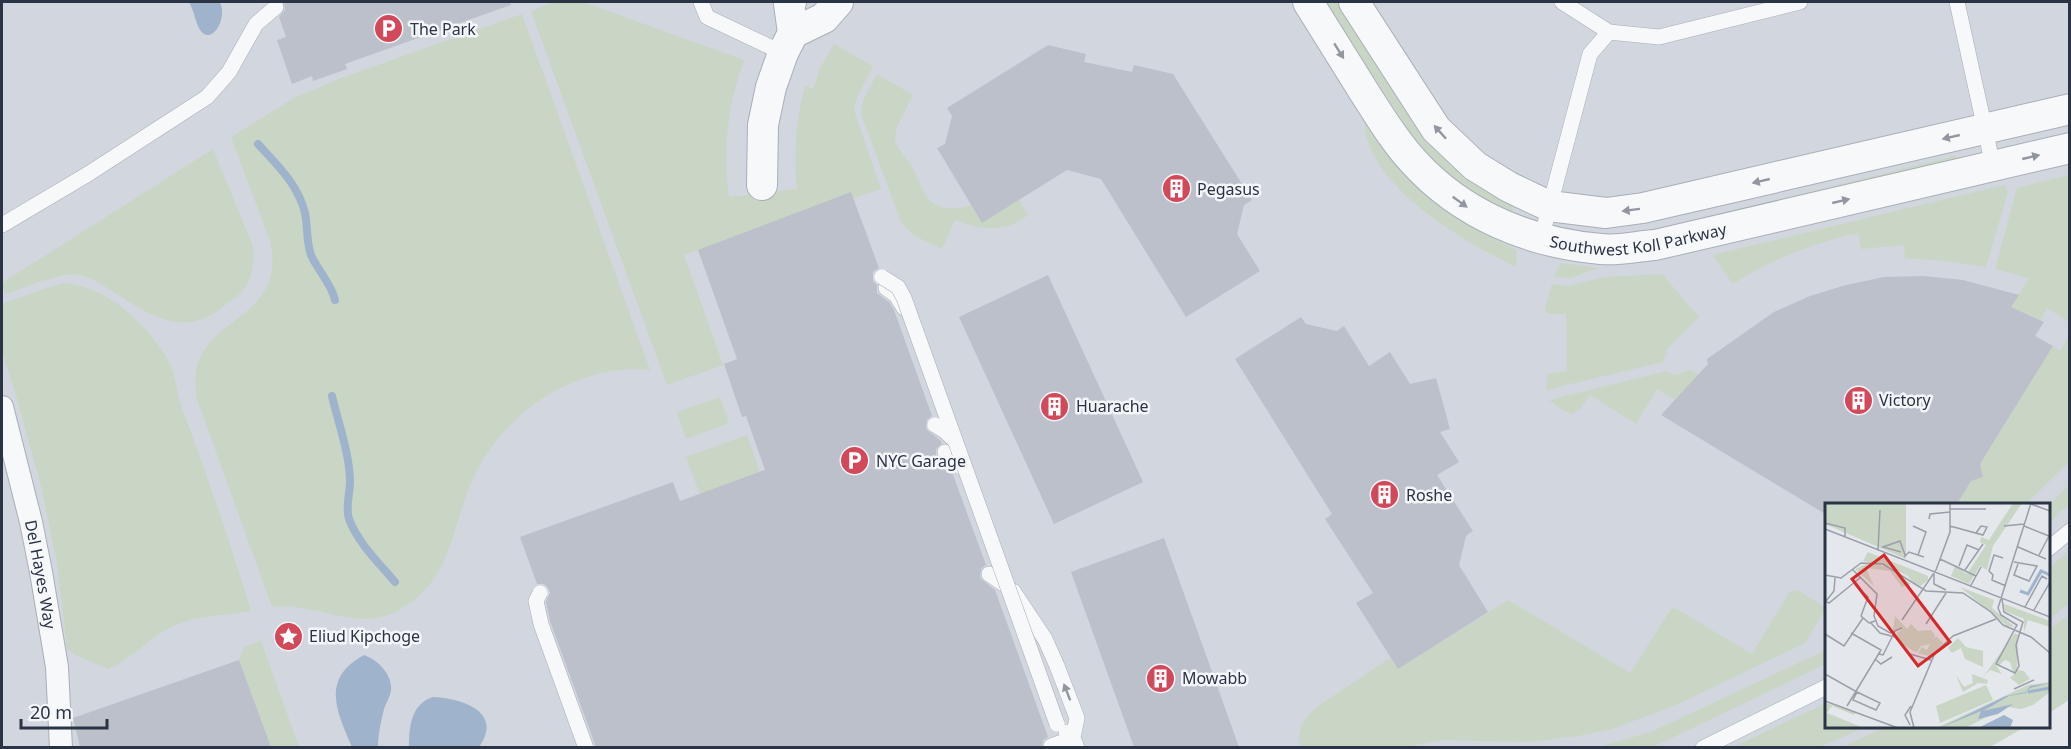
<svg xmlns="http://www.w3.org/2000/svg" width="2071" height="749" font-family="'Noto Sans',sans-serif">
	<rect width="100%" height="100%" fill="#e4e7ec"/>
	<path fill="#d2d6de" d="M2,2H2069V695L2049,707L2048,504H1826V726L2016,727L1981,748L2,747Z"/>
	<path fill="#c9d6c5" d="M555,2H583L744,60C728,104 722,151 729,197L797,189C793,153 796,121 805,86L813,89L821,66L834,44L873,66L857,97L854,110L881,189L684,255L723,365L667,385L531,11Z
		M1325,2H1338L1424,136L1462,173L1511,205L1513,209L1511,213H1505L1455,181L1417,143Z
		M522,14L650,370C576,362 501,414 472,481C450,531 452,582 397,611C355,633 315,601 272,607L197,399C180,313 290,329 270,241L231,137L294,98L341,78Z
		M877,74L913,95L896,129L895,141C899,152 908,159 913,168C918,177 920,186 925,194C933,210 957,211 971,205L982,223L1019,200L1028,215C1004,234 980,230 955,220L942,249L913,235L901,222L861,114L863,100Z
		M1364,116C1377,135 1389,155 1404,173C1433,208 1476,231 1517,250L1516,267C1463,241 1362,184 1364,116Z
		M213,149L252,244C256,267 252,286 232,300C225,305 217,312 209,316C175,333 144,312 117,294C105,287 94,278 80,275C61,271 24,288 5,294L2,283Z
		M1955,156L1961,158L1738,220L1735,210Z
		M2069,175V322L2047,308L2040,320L2011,307L2029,278L1995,269L2017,188Z
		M2005,185L2008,192L1986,267L1946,261L1905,258L1904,245L1861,249L1858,233C1811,244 1774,258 1733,284L1712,255Z
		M1561,263L1598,268L1571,278L1554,277Z
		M1662,274L1699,317L1668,348L1663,362L1546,390L1548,374L1567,371L1566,314H1550L1546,312L1545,308L1552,284L1568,286L1605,277Z
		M66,283C110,289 146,323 168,360C177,376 176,392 182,408C207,475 230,542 251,611C226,615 196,616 173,626C150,637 132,659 108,669L75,655L67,648L57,563L40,482L16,395L2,352V304L46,288Z
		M2069,336V462L2026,504H1957L1971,481L1983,477L1979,459L1984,458L2053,346L2060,351Z
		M1690,370L1710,381L1690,408L1657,389L1636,424L1590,395L1579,410L1572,414L1564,411L1549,400L1667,371L1674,375Z
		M720,397L729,423L686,439L677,412Z
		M747,435L795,574L737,595L686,457Z
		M2069,485V504L2049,523V505Z
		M2069,550V604L2049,619V568Z
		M1793,590L1799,591L1826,608L1805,643L1674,706L1612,729L1578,736L1528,742L1440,740L1402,748L1300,747C1296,728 1306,715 1321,704L1390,658L1398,669L1508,600L1630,673L1671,609L1675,608L1752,654L1789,593Z
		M2069,615V700L2049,713V629Z
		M261,641L299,747H271L239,660L244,647Z
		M1826,650V664L1653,747H1598L1651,732Z
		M1826,703V726L1866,727L1819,747H1733Z
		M1886,727V726L2025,727L1990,747H1842Z"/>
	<path fill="#9fb4cc" d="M189,2H220C228,20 211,46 200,30C195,22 194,10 189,2Z
		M364,655C378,660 393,675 391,691C390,697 386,703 384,709C381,722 378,734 378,747H352C337,712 320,679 364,655Z
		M433,697C462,698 504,712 479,747H409C409,727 411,704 433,697Z"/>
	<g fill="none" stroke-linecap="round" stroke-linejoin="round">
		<path stroke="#9fb4cc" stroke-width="8" d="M258,144C277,165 298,184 305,213C308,227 306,241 311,255C318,271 331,283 335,300
			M332,396C338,422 350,455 350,482C350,494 345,507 349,519C358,543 379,563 395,582"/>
	</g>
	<path fill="#bbc0ca" d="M284,2H510L511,5L345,64L347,69L313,81L312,76L292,84L277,40L286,37L279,17L285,10Z
		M1048,45L1086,54L1084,62L1132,72L1134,65L1173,74L1252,200L1244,205L1237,234L1260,271L1186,317L1101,179L1067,170L982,223L937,148L945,144L952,116L947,108Z
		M851,192L879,268L873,272V281L877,285V293L889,302L894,310L932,416L927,420L926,429L941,441L942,443L936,449V455L952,472L986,565L981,569L980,578L995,590L1048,737L1043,740L1042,747H596L550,621L546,602L550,593L548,588L544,584H537L520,537L673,482L680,501L765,470L746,416L742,417L724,364L737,359L698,250Z
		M1048,275L1143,482L1054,524L959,317Z
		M1923,276L1963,280L2019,295L2011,307L2044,322L2035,336L2053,346L1980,464L1983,477L1971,481L1957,504H1827V515L1661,415L1708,364L1707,359L1774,312L1810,296L1846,285L1884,277Z
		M1301,317L1306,324L1337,331L1344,326L1369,366L1390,352L1410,384L1436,378L1450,429L1440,432L1459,462L1437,475L1473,531L1466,536L1459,565L1488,612L1398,669L1356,603L1373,593L1325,519L1332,514L1235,359Z
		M1164,538L1239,747H1134L1071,572Z
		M239,660L271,747H80L73,718Z"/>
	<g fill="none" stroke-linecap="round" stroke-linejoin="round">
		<defs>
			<path id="service" d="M701,2L707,17L783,53
				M1562,2L1609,32L1659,37L1800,2
				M1957,2L1993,166
				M2,225L88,174L207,97L229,72L256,24L276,7
				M1541,239L1590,54L1609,32
				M886,288L896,295L904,308
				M945,452L961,467
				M2048,549L2070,531
				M989,574L1008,587
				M1013,591L1045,639L1057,666L1077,718L1073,738L1077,748
				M1051,746L1073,738L1066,732
				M1703,748L1826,687"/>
			<g id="pedestrian">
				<path id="s1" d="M2,407L31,522L41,572L57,667L61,748"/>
			</g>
			<g id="minor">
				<path id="s2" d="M1308,2C1327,33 1347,64 1366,95C1381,118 1395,142 1414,162C1462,215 1530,243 1601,249C1618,251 1638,246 1655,245L2070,148"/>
				<path d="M1354,2L1436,129L1475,166L1509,187L1549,206L1606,213L1643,208L2070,109"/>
				<path d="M793,33L824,18L838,2"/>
				<path d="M762,185L763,125L771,87L783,53L793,33L789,4L791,2"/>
			</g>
		</defs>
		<use href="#service" stroke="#a9aeb7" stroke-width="16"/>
		<use href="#pedestrian" stroke="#a9aeb7" stroke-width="24"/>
		<use href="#minor" stroke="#a9aeb7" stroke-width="32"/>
		<use href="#service" stroke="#f7f8fa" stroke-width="15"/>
		<use href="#pedestrian" stroke="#f7f8fa" stroke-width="22"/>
		<use href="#minor" stroke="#f7f8fa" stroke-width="30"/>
		<defs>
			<path id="service-bridge" d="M882,277L898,287L904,298L1057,724
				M935,425L946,432L955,441
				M540,593L536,601L541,624L586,748"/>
		</defs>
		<use href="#service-bridge" stroke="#a9aeb7" stroke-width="16" stroke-linecap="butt"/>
		<use href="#service-bridge" stroke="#f7f8fa" stroke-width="15"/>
	</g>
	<defs><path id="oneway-solid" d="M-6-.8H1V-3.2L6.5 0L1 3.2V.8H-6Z" transform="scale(1.5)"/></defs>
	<g fill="#9196a0">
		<use href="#oneway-solid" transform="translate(1339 51) rotate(58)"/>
		<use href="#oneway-solid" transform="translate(1440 132) rotate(-132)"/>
		<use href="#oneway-solid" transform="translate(1951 137) rotate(167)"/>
		<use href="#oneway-solid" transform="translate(2031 157) rotate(-13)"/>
		<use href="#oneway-solid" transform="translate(1761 181) rotate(167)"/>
		<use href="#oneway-solid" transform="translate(1841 201) rotate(-13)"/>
		<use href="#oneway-solid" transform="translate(1460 202) rotate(36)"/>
		<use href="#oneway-solid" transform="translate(1631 210) rotate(173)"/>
		<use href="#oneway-solid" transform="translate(1067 692) rotate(-111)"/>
	</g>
	<defs>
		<symbol id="parking-disc" viewBox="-11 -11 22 22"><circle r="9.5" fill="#d1495b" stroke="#f4f6f9"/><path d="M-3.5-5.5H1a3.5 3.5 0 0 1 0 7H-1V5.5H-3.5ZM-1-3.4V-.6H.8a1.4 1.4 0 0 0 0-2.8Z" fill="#fff"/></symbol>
		<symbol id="building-disc" viewBox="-11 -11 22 22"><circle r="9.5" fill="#d1495b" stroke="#f4f6f9"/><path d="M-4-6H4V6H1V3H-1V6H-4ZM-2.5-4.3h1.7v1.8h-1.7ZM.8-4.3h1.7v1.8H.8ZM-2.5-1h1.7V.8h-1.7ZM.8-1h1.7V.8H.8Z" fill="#fff"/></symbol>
		<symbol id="sight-disc" viewBox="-11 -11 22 22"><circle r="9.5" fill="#d1495b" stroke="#f4f6f9"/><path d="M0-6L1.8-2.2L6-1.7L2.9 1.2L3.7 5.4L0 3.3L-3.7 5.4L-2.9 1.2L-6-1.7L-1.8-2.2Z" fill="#fff"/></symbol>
	</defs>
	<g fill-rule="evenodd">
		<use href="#parking-disc" x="372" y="12" width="33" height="33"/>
		<use href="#building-disc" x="1160" y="172" width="33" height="33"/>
		<use href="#building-disc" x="1842" y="384" width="33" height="33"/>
		<use href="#building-disc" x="1038" y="390" width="33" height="33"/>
		<use href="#parking-disc" x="838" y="444" width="33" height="33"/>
		<use href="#building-disc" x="1368" y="478" width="33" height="33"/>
		<use href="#sight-disc" x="272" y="620" width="33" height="33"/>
		<use href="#building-disc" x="1144" y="662" width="33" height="33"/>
	</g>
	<g text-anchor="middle" stroke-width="5" stroke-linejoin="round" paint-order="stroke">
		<g font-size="16" fill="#2b3445" stroke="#f4f6f9" text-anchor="start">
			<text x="410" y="35">The Park</text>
			<text x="1197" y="195">Pegasus</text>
			<text x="1879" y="406">Victory</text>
			<text x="1076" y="412">Huarache</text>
			<text x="876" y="467">NYC Garage</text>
			<text x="1406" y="501">Roshe</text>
			<text x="309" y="642">Eliud Kipchoge</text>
			<text x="1182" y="684">Mowabb</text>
		</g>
		<g font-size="16" fill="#2b3445" stroke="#f4f6f9">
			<text dy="6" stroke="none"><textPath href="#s2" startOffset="441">Southwest Koll Parkway</textPath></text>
			<text dy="6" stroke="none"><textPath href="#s1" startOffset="172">Del Hayes Way</textPath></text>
		</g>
	</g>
	<g transform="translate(1825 503)">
		<rect width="225" height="225" fill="#e4e7ec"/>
		<path d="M0,0H81V56L0,21ZM188,0H197L168,43L162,67L155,63L144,81L126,73L130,63L142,71L161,42L155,39L156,34L164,37ZM43,49L103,73V77L96,83L90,82L83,73L61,62L38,58ZM46,59L61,64L86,81L77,84L65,68L41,65L49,83L30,66ZM135,84L169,97L167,105L190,124L182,123ZM179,101L225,118V124L203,117L199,129V116L180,108ZM70,113L82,126L86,121L93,128L106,127L110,132L108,137L111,133L118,140L107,154L93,150L97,144L102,147L105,141L96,143L92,149L88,148L75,139L72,130L78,126L68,127ZM190,130L193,132L192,167L199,168L205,176L194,182L185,175L189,171L185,159L180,157L173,163L169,160L177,171L165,167L158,174ZM133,135L141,144L158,148V164L140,156L136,145L127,150L123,145ZM147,171L163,177L162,181L153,180L138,189L131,172L139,184L148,180ZM225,179V189L208,202L196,206L182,204L140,225H111L203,182ZM161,182L168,197L115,220L111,203ZM0,200L31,209L29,212L7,203L2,210L39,225H3L0,222Z" fill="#c9d6c5"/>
		<path d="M225,180L205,185L201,190L184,193L158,208L188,201L173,211L153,216L156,208L115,225L181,193L201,189L205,183ZM179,212L188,217L185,225H153Z" fill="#9fb4cc"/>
		<path fill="none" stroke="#9fb4cc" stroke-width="3" d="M195,88L203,91L216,68L225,72M203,189L225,185"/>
		<path fill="none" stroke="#9a9fa9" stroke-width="1.5" d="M206,1L225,8M125,6H161M104,16L105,11L125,9M0,20L20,25V34M88,23L101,29L93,52M125,23L158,32L162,24L156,23L151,30M179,23L199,21M199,23L224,33M0,26L225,114M193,44L221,56M53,48L55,7M76,49L58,44L75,38L80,52M214,52L225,31M79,54L84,49L99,54M178,55L169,52L164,68L168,72L167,77L181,83M115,56L151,73M189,59L212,63L204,78L189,72L193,61M134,63L142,42L154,47M27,66L52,91L49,113L53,123L65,130L77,125M140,67L158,41M109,71V81L121,87M0,72L16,75L36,60L58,61L101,88L138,90L166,109L178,122L206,134L225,150M30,82L43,94L36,113L44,120L50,118M145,84L156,64M177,96L179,109L198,119L191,142L194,163L190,170L171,161L192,122L176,112L173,105L206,0M0,98L4,100L36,74M1,98L9,88L10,75M200,104L217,73L222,76M209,107L225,79M77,117L111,67L125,29V0M46,120L55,130L70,134M101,121L121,90M0,131L19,143L38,115M54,151L58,152L70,128M85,151L106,157M50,156L56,161L67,154M0,171L32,189L28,197L51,207L55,200L32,189M189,186L209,177M0,198L73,225M22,203L56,147L26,130M85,222L80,212L86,203M89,225L85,209L110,150L128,133L171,116"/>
		<path fill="#d62828" fill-opacity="0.15" stroke="#d62828" stroke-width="3" d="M59,52L125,139L93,163L27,76Z"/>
		<rect width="225" height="225" fill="none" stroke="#2b3445" stroke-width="3"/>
	</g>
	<rect width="2071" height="749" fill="none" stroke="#2b3445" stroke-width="6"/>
	<path d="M21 719v9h86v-9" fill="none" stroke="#2b3445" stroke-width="3"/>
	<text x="30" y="719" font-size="18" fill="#2b3445" stroke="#f4f6f9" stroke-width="4.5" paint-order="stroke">20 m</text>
</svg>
